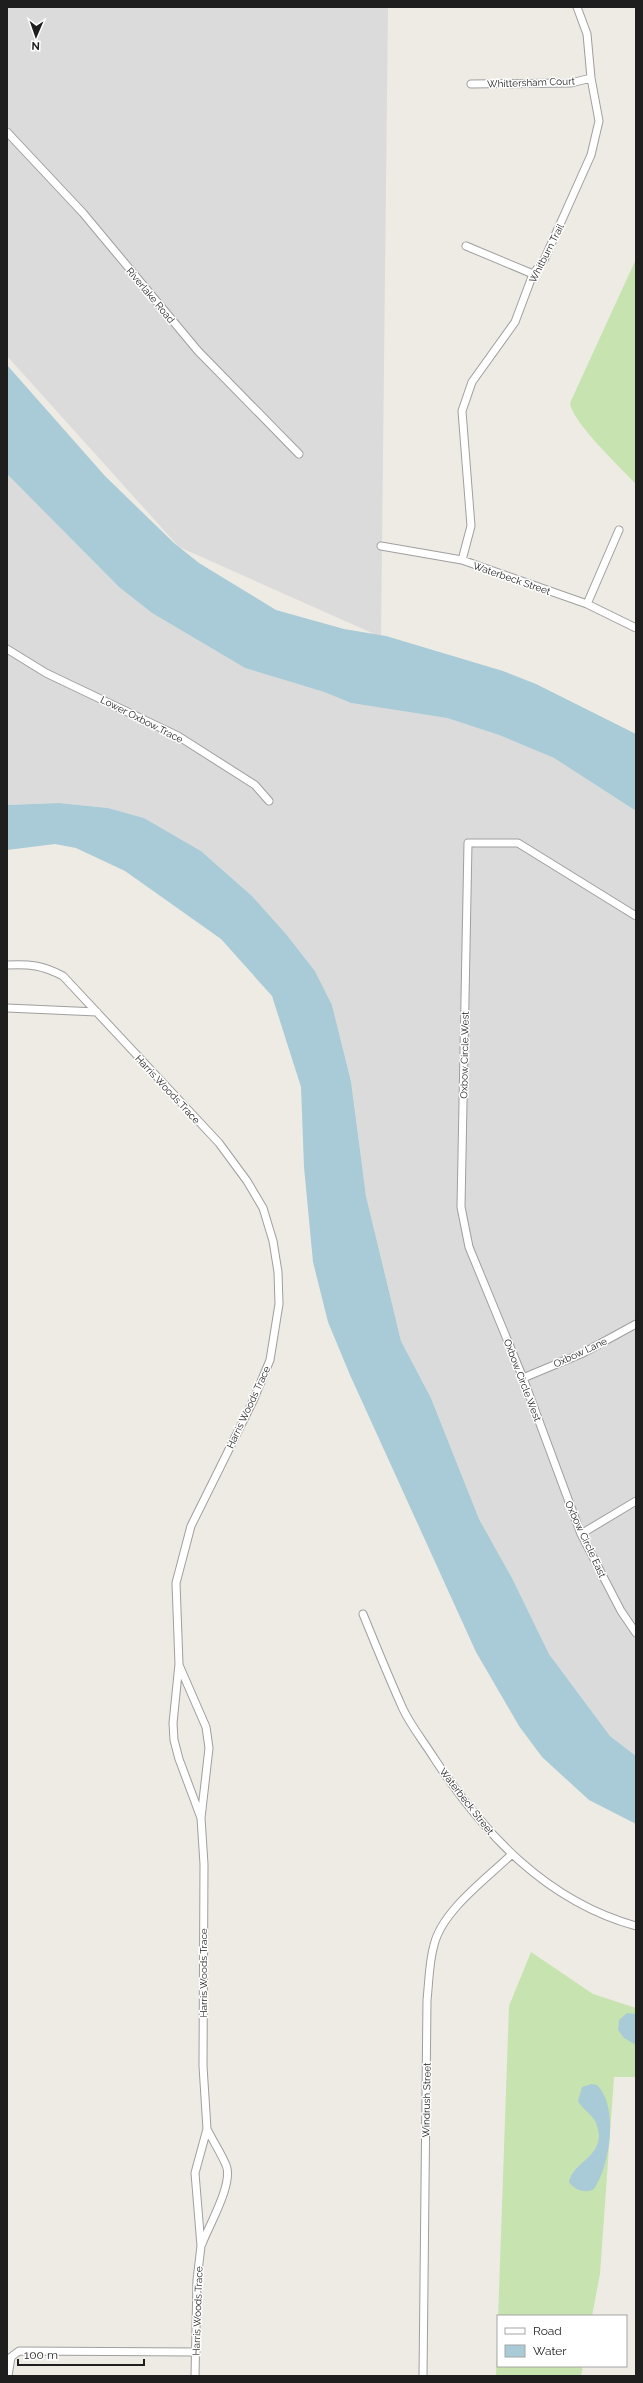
<svg xmlns="http://www.w3.org/2000/svg" width="643" height="2383" font-family="Raleway,sans-serif">
	<rect width="100%" height="100%" fill="#eeebe5"/>
	<path fill="#dcdbdb" d="M7,7H388L381,637L179,547L7,356Z
		M7,474L119,587L152,613L245,668L324,692L351,703L447,718L499,735L554,758L636,811V1756L610,1736L549,1654L512,1578L479,1519L431,1398L401,1341L366,1196L351,1080L332,1005L315,971L286,934L252,896L201,851L144,818L108,808L59,803L7,805Z"/>
	<path fill="#c7e3af" d="M636,259V484C621,468 572,422 570,403Z
		M531,1952L593,1994L636,2008V2077H614L600,2274L592,2316H498V2366H583L581,2376H496L509,2006Z"/>
	<path fill="#a9cbd7" d="M7,365L105,476L174,543L199,563L276,610L344,629L386,636L503,671L536,684L636,734V811L554,758L499,735L447,718L351,703L324,692L245,668L152,613L119,587L7,474Z
		M59,803L108,808L144,818L201,851L252,896L286,934L315,971L332,1005L351,1081L366,1196L401,1341L431,1398L479,1519L512,1578L549,1654L610,1736L636,1756V1824L589,1800L542,1757L519,1726L476,1652L350,1375L328,1322L313,1262L304,1167L301,1087L272,996L221,939L125,871L76,848L55,844L7,850V805Z
		M627,2013L636,2014V2045L624,2038L618,2030L619,2020Z
		M592,2084L597,2085C619,2106 610,2166 594,2189C586,2194 574,2190 569,2182C573,2160 609,2156 596,2123C592,2114 583,2110 578,2101L582,2087Z"/>
	<g fill="none" stroke-linecap="round" stroke-linejoin="round">
		<defs>
			<path id="minor" d="M471,84L571,83L591,78
				M7,132L83,213L198,351L299,454
				M466,246L533,274
				M381,546L462,560L587,604L636,628
				M462,560L471,526L462,411L472,382L515,322L533,274L544,260L591,155L599,121L591,78L587,34L577,7
				M587,604L619,530
				M7,649L46,673L178,736L255,785L269,801
				M636,916L518,843H468L461,1207L469,1247L523,1378L581,1534L621,1611L636,1633
				M7,965C30,964 42,965 63,976L219,1143L247,1181L263,1208L273,1241L278,1272L279,1304L270,1360L253,1401L191,1526L176,1583L179,1664L173,1723L174,1740L179,1759L201,1818
				M7,1008L97,1012
				M523,1378L583,1353L636,1324
				M581,1534L636,1501
				M363,1614C376,1646 389,1678 403,1709C411,1726 424,1742 434,1758C484,1834 546,1901 636,1926
				M179,1665L206,1727L209,1748L201,1818L204,1864L203,2066L207,2129L195,2173L201,2246L197,2280L195,2376
				M202,2244C209,2225 234,2183 226,2165C221,2153 213,2141 207,2129
				M8,2376L11,2357L19,2351L196,2352
				M423,2376L427,2000C429,1982 429,1962 434,1945C442,1911 486,1879 511,1855"/>
		</defs>
		<use href="#minor" stroke="#9f9f9f" stroke-width="9"/>
		<use href="#minor" stroke="#fff" stroke-width="7"/>
	</g>
	<g text-anchor="middle" stroke-width="3" stroke-linejoin="round" paint-order="stroke">
		<g font-size="10" fill="#1e1e1e" stroke="#fff">
			<text transform="translate(531 82) rotate(-2)" y="4">Whittersham Court</text>
			<text transform="translate(546 253) rotate(-63)" y="4">Whitburn Trail</text>
			<text transform="translate(151 295) rotate(50)" y="4">Riverlake Road</text>
			<text transform="translate(512 578) rotate(19)" y="4">Waterbeck Street</text>
			<text transform="translate(142 719) rotate(27)" y="4">Lower Oxbow Trace</text>
			<text transform="translate(464 1055) rotate(-89)" y="4">Oxbow Circle West</text>
			<text transform="translate(168 1089) rotate(47)" y="4">Harris Woods Trace</text>
			<text transform="translate(580 1352) rotate(-25)" y="4">Oxbow Lane</text>
			<text transform="translate(523 1380) rotate(69)" y="4">Oxbow Circle West</text>
			<text transform="translate(248 1407) rotate(-65)" y="4">Harris Woods Trace</text>
			<text transform="translate(586 1539) rotate(65)" y="4">Oxbow Circle East</text>
			<text transform="translate(467 1801) rotate(52)" y="4">Waterbeck Street</text>
			<text transform="translate(203 1973) rotate(-90)" y="4">Harris Woods Trace</text>
			<text transform="translate(426 2100) rotate(-89)" y="4">Windrush Street</text>
			<text transform="translate(197 2311) rotate(-88)" y="4">Harris Woods Trace</text>
		</g>
	</g>
	<rect width="643" height="2383" fill="none" stroke="#1e1e1e" stroke-width="16"/>
	<rect x="497" y="2315" width="130" height="52" fill="#ffffff" stroke="#a5a5a5"/>
	<rect x="505" y="2328" width="20" height="6" fill="#ffffff" stroke="#a5a5a5"/>
	<text x="533" y="2335" font-size="12" fill="#1e1e1e">Road</text>
	<rect x="505" y="2345" width="20" height="12" fill="#a9cbd7" stroke="#a5a5a5"/>
	<text x="533" y="2355" font-size="12" fill="#1e1e1e">Water</text>
	<g transform="translate(36 36) rotate(182)" stroke="#ffffff" stroke-width="3" paint-order="stroke">
	<path d="M0-3L7 15L0 10L-7 15Z" fill="#1e1e1e"/>
	<text y="-6" font-size="11" font-weight="bold" text-anchor="middle" fill="#1e1e1e">N</text>
	</g>
	<path d="M18 2359v6h126v-6" fill="none" stroke="#1e1e1e" stroke-width="2"/>
	<text x="24" y="2359" font-size="12" fill="#1e1e1e" stroke="#ffffff" stroke-width="3" paint-order="stroke">100 m</text>
</svg>
